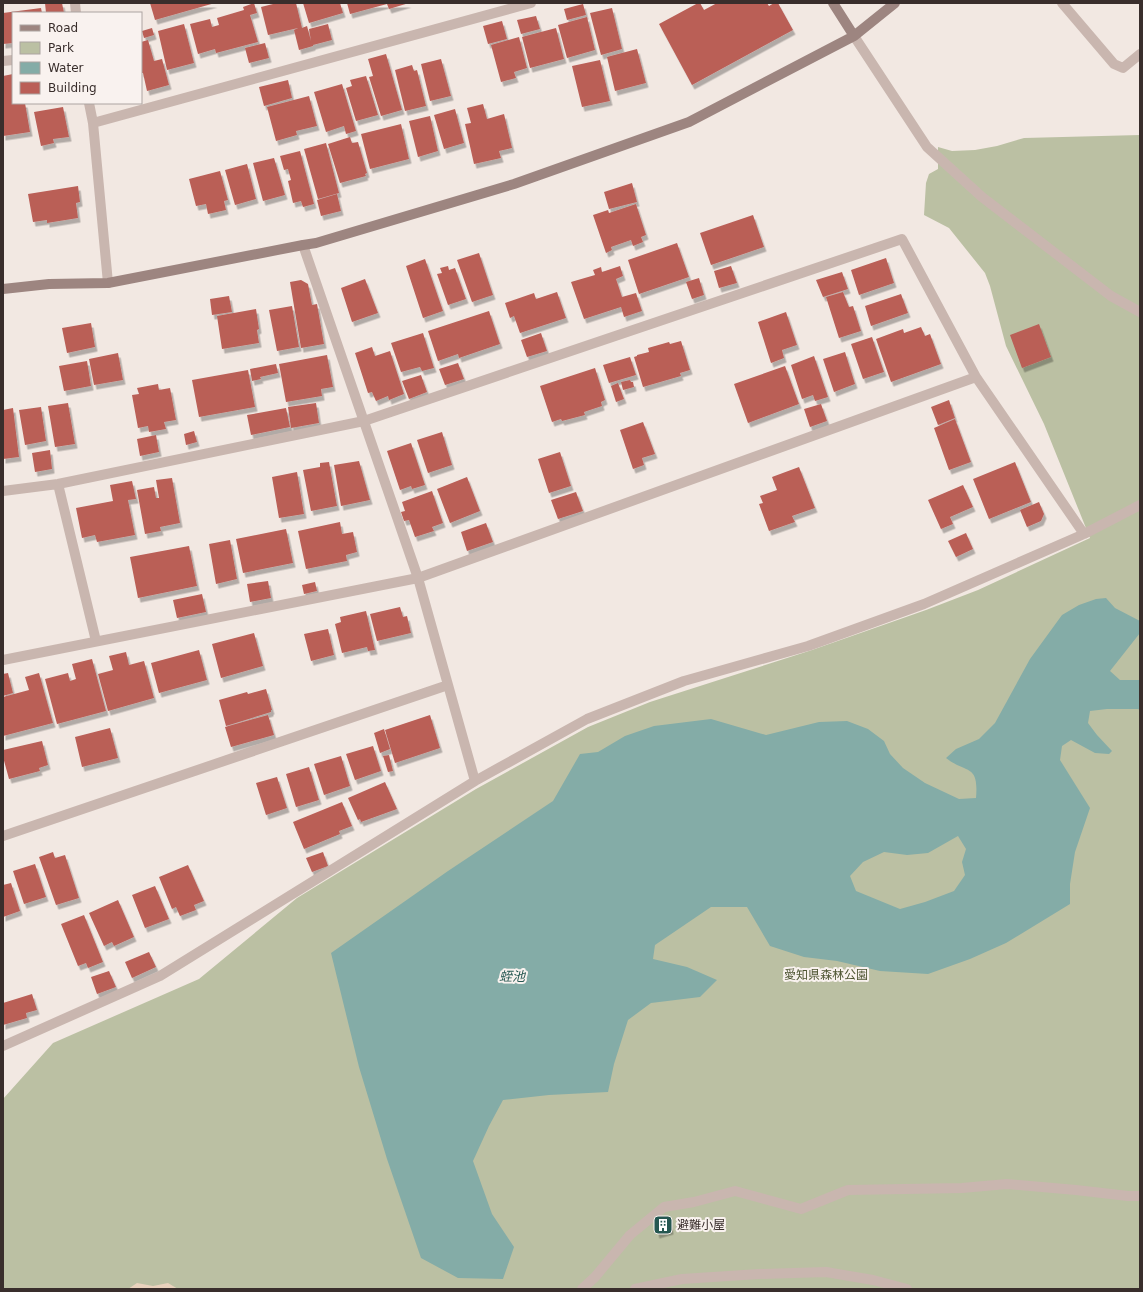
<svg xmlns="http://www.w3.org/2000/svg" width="1143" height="1292" font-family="'DejaVu Sans','Noto Sans JP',sans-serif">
	<defs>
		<filter id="shadow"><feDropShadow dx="2.5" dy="4.5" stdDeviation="0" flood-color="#0004"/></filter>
	</defs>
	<rect width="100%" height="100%" fill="#f2e8e2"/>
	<path fill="#bbc0a3" d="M1140,135V1289H3V1099L53,1043L199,979L297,898L476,789L588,727L650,702L812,650L926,610L978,590L1090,538L1044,424L1006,346L990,286L985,273L949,228L924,215L926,183L929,174L938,169V147L952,151L975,150L997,146L1024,138Z"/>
	<path fill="#e9d2bd" d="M137,1283L153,1286L168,1283L178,1289H128Z"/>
	<path fill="#84aca7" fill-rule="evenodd" d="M1106,598L1115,608L1140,621V633L1110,671L1120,680H1140V710L1138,709H1107L1090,711L1088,723L1097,735L1112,751L1109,754L1095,753L1071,740L1062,746L1060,760L1090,808L1075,852L1070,884V904L1006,943L970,959L928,974L880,971L837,961L804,957L770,946L747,907H711L655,945L653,959L687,967L717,980L700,997L651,1003L628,1020L614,1064L608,1092L549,1095L503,1100L489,1126L473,1161L492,1214L514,1247L503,1279L458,1278L421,1258L387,1159L359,1067L331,953L448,871L553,801L580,754L598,752L625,736L654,726L711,719L766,735L819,722L847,721L868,729L884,741L890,754L903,768L925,783L959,799L976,798C979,763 966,774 946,758L956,749L979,739L995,723L1030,659L1062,615L1079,605L1096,599ZM958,836L966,849L962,862L965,875L954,891L925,902L900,909L856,891L850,876L863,862L884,852L907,855L928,853Z"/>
	<path fill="#ba5e57" filter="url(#shadow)" d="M45,3H62L64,13H46Z
		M150,3H215L155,20Z
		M254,3L257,13L250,15L258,42L216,53L215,49L198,54L190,24L210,19L212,27L219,25L217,18L244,10L243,7Z
		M277,3H296L302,28L307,26L311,41L309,29L328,24L332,40L313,45V46L299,50L294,30L298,28L268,35L261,7Z
		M303,3H340L343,13L309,23Z
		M347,3H409L389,9L387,4L350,14Z
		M698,3H700L704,10L717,3H767L769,6L774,3H778L793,30L692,85L659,24Z
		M583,4L586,15L567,20L564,9Z
		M41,8L42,13H13V43L3,44V13Z
		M612,8L622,49L601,55L590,13Z
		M536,16L540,29L521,34L517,20Z
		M587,17L595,50L567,58L558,25Z
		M502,21L507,39L488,44L483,26Z
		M184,24L194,63L167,70L158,31Z
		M152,28L154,35L144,38L142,31Z
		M556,28L564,59L530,68L522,37Z
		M519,37L527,68L514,72L516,78L501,82L491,45Z
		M148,40L154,61L162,59L169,85L147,91L143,73H141V42Z
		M265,43L269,58L249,63L245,48Z
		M637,49L646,83L615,91L607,57Z
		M386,54L402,110L381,116L369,77L373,76L368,59Z
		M441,59L451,96L430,101L421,64Z
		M600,60L610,101L582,107L572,66Z
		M412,65L414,71L417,70L426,106L405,111L395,70Z
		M13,74V103H25L30,132L3,136V76Z
		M366,76L378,115L356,121L346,88L352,86L350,80Z
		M288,80L292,98L264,106L259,87Z
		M342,84L356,131L346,134L344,126L326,132L314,92Z
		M309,96L317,126L296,131L297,135L276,141L267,107Z
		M483,104L487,119L504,114L512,148L499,151L501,158L474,164L465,124L471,123L467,108Z
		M63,107L69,137L53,139L54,143L41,146L34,112Z
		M455,109L464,143L444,149L434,115Z
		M430,116L438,151L418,157L409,121Z
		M401,124L409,159L370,169L361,134Z
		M350,137L352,143L358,142L367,173L365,174L366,176L340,183L328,144Z
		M326,143L339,193L318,199L304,149Z
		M300,151L314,204L303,207L301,201L293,203L288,181L291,180L288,169L284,170L280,156Z
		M274,158L285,195L263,201L253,163Z
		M247,164L256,199L235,205L225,170Z
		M220,171L228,200L224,201L226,210L208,214L206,204L196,206L189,179Z
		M632,183L637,202L609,209L604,192Z
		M78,186L80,202L76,203L78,218L47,223V220L33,222L28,194Z
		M337,194L341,211L321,216L317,200Z
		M636,204L646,235L641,237L643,242L633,246L631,240L611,247L612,250L606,253L593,215L608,210L609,213Z
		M753,215L764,247L711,265L700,233Z
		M677,243L689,277L639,294L628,260Z
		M479,253L493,295L472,302L457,260Z
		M886,258L894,283L859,295L851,270Z
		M425,259L443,311L423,318L406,266Z
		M448,266L449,270L455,268L466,299L448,305L437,274L442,273L440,268Z
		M620,266L623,276L616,279L622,297L636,293L642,311L624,317L621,307L584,319L571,282L595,275L593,270L601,267L602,272Z
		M731,266L737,283L719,288L714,271Z
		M842,272L848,289L823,297L816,280Z
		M699,278L704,295L692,299L686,282Z
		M365,279L378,313L352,322L341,288Z
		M301,280L308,284L312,305L317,304L324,344L301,348L290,282Z
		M557,292L566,318L520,333L514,316L510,318L505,303L534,293L536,299Z
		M843,292L849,307L853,306L861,331L839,338L826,297Z
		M901,294L908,313L871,326L865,306Z
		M229,296L232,312L212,315L210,299Z
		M292,306L299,347L277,351L269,310Z
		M256,309L259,329L257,330L259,343L222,349L217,316Z
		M489,311L500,344L459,358L458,354L438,361L428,331Z
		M786,312L797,345L782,350L784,358L771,363L758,322Z
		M91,323L95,347L67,353L62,328Z
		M1039,324L1051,357L1022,368L1010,335Z
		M921,327L925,336L930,334L941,364L891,382L876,339L903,329L904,333Z
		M423,333L434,368L422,371L420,367L401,372L391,343Z
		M541,333L547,351L527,357L521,340Z
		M872,337L884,372L863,379L851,344Z
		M681,341L690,370L680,373L681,376L643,387L634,357L637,356V355L649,352L648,348L669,342L670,344Z
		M372,347L375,356L390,351L404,394L389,400L388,396L376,401L372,392L368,393L355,353Z
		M845,352L855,384L834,392L823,359Z
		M118,353L123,380L94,385L89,359Z
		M327,355L333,387L321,389L322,396L286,402L279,364Z
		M814,356L828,397L815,401L813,395L802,399L791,365Z
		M630,357L636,375L609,383L603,365Z
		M87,361L91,386L64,391L59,366Z
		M458,363L464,379L445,385L439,369Z
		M276,364L278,373L260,377L261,379L252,381L250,369Z
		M785,366L799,404L748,423L734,384Z
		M595,368L605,400L601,402L602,406L584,412L585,415L562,421L561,419L552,422L540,386Z
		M248,370L255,407L199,417L192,380Z
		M421,375L427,392L409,399L402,381Z
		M630,380L631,382H633L634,387L623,390L621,382Z
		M618,383L624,399L616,402L611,386Z
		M158,384L159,390L170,388L176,420L164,422L166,429L149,432L148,426L138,428L132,395L139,394L137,388Z
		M949,400L955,418L938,425L931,407Z
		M68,403L75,444L55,447L48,406Z
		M316,403L319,423L291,428L288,407Z
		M821,404L827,421L810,427L804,409Z
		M41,407L46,441L25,445L19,410Z
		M13,408L19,457L3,459V410Z
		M286,408L290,427L251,435L247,415Z
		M955,419L971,462L949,470L934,428Z
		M643,422L655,454L642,458L644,465L633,469L620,430Z
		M194,431L197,442L186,445L184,434Z
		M442,432L452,465L428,473L417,440Z
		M156,435L159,452L140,456L137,439Z
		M411,443L425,485L412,489L411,486L400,490L387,451Z
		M50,450L52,469L35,472L32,453Z
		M560,452L571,486L549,493L538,459Z
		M359,461L370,500L341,506L334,465Z
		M329,462L337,506L311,511L303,470L320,467V463Z
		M1015,462L1031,502L989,519L973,479Z
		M799,467L815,508L792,516L795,522L769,531L759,504L763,503L760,496L777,490L772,477Z
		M297,472L304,514L279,518L272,477Z
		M467,477L480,511L450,523L437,489Z
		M172,478L180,523L160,527L161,531L145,534L137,490L154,487L156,498H159L156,480Z
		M132,481L136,499L128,500L135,535L97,542L95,535L82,538L76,508L113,501L110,485Z
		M963,485L973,507L950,517L953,524L941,529L928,500Z
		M432,491L443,523L432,527L434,531L415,537L409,520L404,521L401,512L405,511L402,502Z
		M576,492L583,511L558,519L551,500Z
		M1039,502L1044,514L1041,521L1027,527L1020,510Z
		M340,522L342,534L353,532L357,552L346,555L347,561L306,569L298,531Z
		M486,523L493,542L467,551L461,532Z
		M286,529L293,563L243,573L236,539Z
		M966,533L973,549L956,557L948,541Z
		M230,540L237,579L216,584L209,544Z
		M189,546L197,586L138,598L130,557Z
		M268,581L271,598L250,602L247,584Z
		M315,582L317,591L304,594L302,585Z
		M202,594L206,612L177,618L173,600Z
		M400,607L403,617L407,616L411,633L377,641L370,614Z
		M366,611L375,650L368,651L367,647L342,653L335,624L341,622L340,617Z
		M328,629L334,655L311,661L304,634Z
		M254,633L263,666L221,678L212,644Z
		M199,650L207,680L159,693L151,663Z
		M126,652L129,665L144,661L154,698L108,711L98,674L113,670L109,656Z
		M92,659L106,711L57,724L45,679L68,673L70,681L76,679L72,664Z
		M8,673L13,693L3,696V674Z
		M39,673L53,723L3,736V697L29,690L25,677Z
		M266,689L272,710H271V712L226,726L219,700L247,692L248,694Z
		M268,715L274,735L231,747L225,727Z
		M430,715L440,748L395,763L385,730Z
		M110,728L118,758L82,767L75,737Z
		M384,729L390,749L380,753L374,733Z
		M42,741L48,765L39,768L40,771L9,779L3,757V750Z
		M373,746L381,771L355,780L346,754Z
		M389,755L393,771L388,772L383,756Z
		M341,756L350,786L324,795L314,764Z
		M309,767L319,800L296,807L286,774Z
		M277,777L287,808L266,815L256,783Z
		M385,782L397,809L361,822L360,819L358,820L348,798Z
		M342,802L352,826L339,831L340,834L304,849L293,822Z
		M53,852L55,858L65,855L79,898L56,905L39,857Z
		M323,852L328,866L312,872L306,858Z
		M35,864L46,897L24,904L13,871Z
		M188,865L204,901L194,905L196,910L180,916L176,907L172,909L159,877Z
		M11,883L20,911L3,917V885Z
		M155,886L169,919L145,928L132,895Z
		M118,900L134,937L114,946L112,942L104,946L89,913Z
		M84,915L103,962L88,968L86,963L78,966L61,924Z
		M149,952L156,967L132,978L125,962Z
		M109,971L116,987L97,994L91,977Z
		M32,994L37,1010L26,1013L27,1018L3,1025V1003Z
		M669,1217L671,1230L657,1234L654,1221Z"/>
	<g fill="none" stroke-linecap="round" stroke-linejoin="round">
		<path stroke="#c9b6af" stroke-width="10" d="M582,1289L595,1277L630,1235L664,1207L694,1202L735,1191L801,1209L848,1190L962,1188L1007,1184L1076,1190L1128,1196H1140
			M635,1289L682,1279L759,1274L826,1272L873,1280L907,1289"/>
		<path stroke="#c9b6af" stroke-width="10" d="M75,3L76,13
			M1062,3L1114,64L1123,68L1140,54
			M854,36L927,147L982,197L1111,296L1140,312
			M3,61L13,60
			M89,103L93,123L531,3
			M93,123L108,283
			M303,245L418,578L475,781
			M58,484L96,641
			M3,491L58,484L364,421L902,239L976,377L1084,534
			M3,660L418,578L976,377
			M3,836L448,685
			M3,1046L160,976L475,781L587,719L684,681L808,646L924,604L1084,534L1140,505"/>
		<path stroke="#9d8580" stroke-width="10" d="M833,3L854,36
			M3,289L49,284L108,283L303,245L316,243L514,184L689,122L854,36L895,3"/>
	</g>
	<defs>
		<symbol id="building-square" viewBox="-11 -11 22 22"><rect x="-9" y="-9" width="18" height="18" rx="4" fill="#255751" stroke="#f9f2ef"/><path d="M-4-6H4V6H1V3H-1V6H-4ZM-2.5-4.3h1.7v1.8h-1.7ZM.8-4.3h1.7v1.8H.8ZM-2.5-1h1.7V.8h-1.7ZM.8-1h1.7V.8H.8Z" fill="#fff"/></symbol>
	</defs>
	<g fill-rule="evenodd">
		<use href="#building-square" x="652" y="1214" width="22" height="22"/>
	</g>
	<g text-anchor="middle" stroke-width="4" stroke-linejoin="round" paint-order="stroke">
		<g font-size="12" fill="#4e5532" stroke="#f9f2ef">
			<text x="826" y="979">愛知県森林公園</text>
		</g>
		<g font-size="12" fill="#392e2c" stroke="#f9f2ef" text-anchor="start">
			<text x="677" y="1229">避難小屋</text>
		</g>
		<g font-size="13" font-style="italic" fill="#255751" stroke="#f9f2ef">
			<text x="512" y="981">蛭池</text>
		</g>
	</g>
	<rect width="1143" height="1292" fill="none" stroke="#392e2c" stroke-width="8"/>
	<rect x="12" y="12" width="130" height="92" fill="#f9f2ef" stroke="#aca4a1"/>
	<rect x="20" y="25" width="20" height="6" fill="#9d8580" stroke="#aca4a1"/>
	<text x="48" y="32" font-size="12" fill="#392e2c">Road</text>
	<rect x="20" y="42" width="20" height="12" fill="#bbc0a3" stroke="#aca4a1"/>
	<text x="48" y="52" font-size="12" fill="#392e2c">Park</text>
	<rect x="20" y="62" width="20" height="12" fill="#84aca7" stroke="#aca4a1"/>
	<text x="48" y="72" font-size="12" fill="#392e2c">Water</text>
	<rect x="20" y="82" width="20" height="12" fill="#ba5e57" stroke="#aca4a1"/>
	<text x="48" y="92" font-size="12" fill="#392e2c">Building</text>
</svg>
